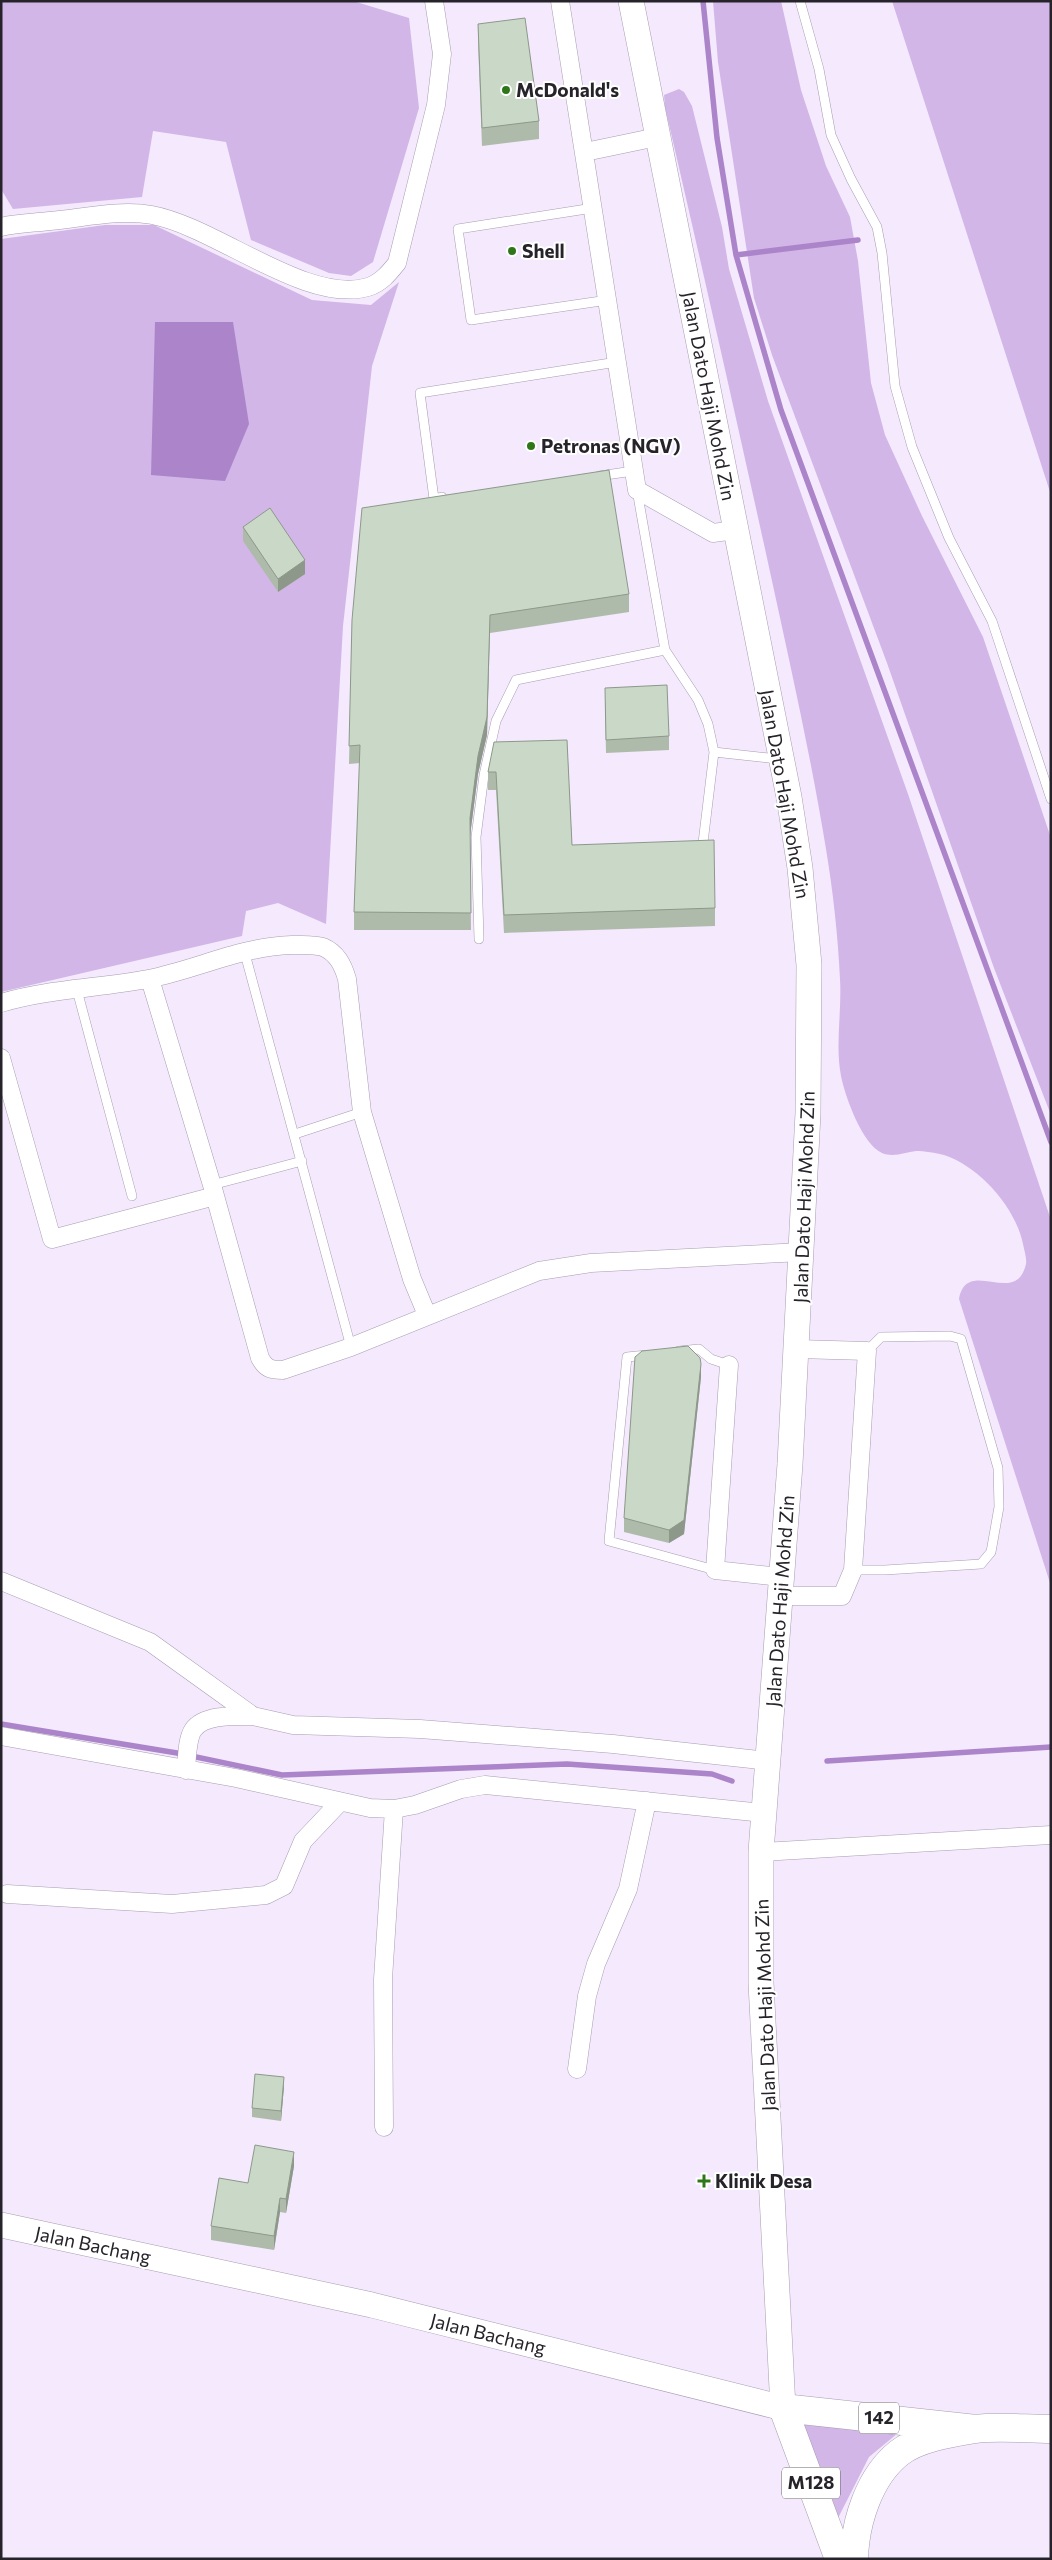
<svg xmlns="http://www.w3.org/2000/svg" width="1052" height="2560" font-family="Commissioner,sans-serif">
	<rect width="100%" height="100%" fill="#f4e9fd"/>
	<path fill="#d1b6e7" d="M1,1H353L409,18L419,108L373,262L351,276L329,273L251,240L226,142L153,131L142,197L13,209L1,189Z
		M713,1H781L801,90L826,166L850,217L858,261L871,383L885,435L922,516L983,637L1051,838V1115L994,968L887,663L772,355L754,298L718,62Z
		M892,1H1051V495Z
		M679,89L684,92L692,106L722,227L729,269L768,401L908,794L1051,1220V1586L959,1299C967,1256 1016,1308 1026,1264C1027,1258 1024,1250 1023,1244C1016,1208 979,1166 944,1155C936,1153 924,1151 916,1151C905,1152 894,1158 882,1153C862,1144 845,1096 841,1076C835,1045 842,1011 840,979C838,936 833,891 826,849C810,751 788,655 767,558C734,408 700,258 665,107L664,95Z
		M105,225H154L312,300L371,305L399,282L372,366L343,626L326,924L278,903L246,911L242,936L1,992V239Z
		M798,2424L898,2433L869,2457L835,2524Z"/>
	<path fill="#ab84ca" d="M155,322H233L249,424L225,481L151,475Z"/>
	<g fill="none" stroke-linecap="round" stroke-linejoin="round">
		<path stroke="#ab84ca" stroke-width="5.5" d="M703,1L717,138L736,255L781,410L1051,1142
			M736,255L858,240
			M1,1724L177,1753L282,1775L567,1764L712,1774L732,1781
			M827,1761L1051,1747"/>
		<defs>
			<path id="lane" d="M800,1L819,69L831,135L851,179L877,227L882,253L895,386L912,447L949,538L992,621L1051,799
				M593,208L458,229L471,320L608,300
				M599,476L633,471
				M637,490L665,650L698,700L708,724L714,752L702,851
				M442,497L434,499L420,393L617,362
				M714,752L778,759
				M479,939L476,837L484,775L496,721L516,680L665,650
				M244,950L351,1347
				M77,990L132,1196
				M295,1134L362,1112
				M212,1185L302,1161
				M679,1351L699,1349L711,1359L729,1365
				M647,1355L627,1357L609,1541L715,1570
				M853,1570H885L981,1564L991,1552L999,1507L998,1468L961,1339L950,1336L881,1337L867,1351"/>
			<path id="street" d="M560,1L637,490L713,533L735,530
				M585,152L657,137
				M1,227C17,223 34,223 50,221C83,218 120,209 152,215C216,227 307,305 368,287C381,283 389,273 397,263L436,105L442,54L434,1
				M150,979L212,1185L260,1358C266,1369 271,1370 283,1370L351,1347L539,1271L591,1263L802,1252
				M1,1003C48,989 100,988 148,979C199,969 238,947 292,945C302,945 314,944 323,947C337,953 343,965 347,979L362,1112L412,1279L427,1315
				M1,1058L52,1239L215,1196
				M729,1365L715,1570L781,1577
				M1,1581L150,1642L253,1716L293,1725L420,1729L613,1744L768,1761
				M780,1596H842L853,1570L867,1351L797,1349
				M1,1736L236,1778L370,1808L394,1809L415,1805L461,1789L485,1785L764,1813
				M186,1770C187,1759 187,1739 193,1730C204,1714 236,1716 253,1716
				M761,1852L1051,1835
				M7,1894L172,1904L266,1895L284,1886L303,1841L340,1802
				M577,2069L587,1996L596,1964L628,1889L647,1801
				M384,2127L383,1979L394,1809"/>
			<path id="secondary" d="M1,2225L372,2305L783,2408L761,1983V1852L790,1464L808,1113L809,965L800,868L789,797L631,1"/>
			<path id="primary" d="M839,2559L783,2408L976,2429
				M854,2559C855,2522 869,2477 899,2453C918,2438 951,2433 975,2429C999,2426 1026,2429 1051,2429"/>
		</defs>
		<use href="#lane" stroke="#a79db0" stroke-width="10"/>
		<use href="#street" stroke="#a79db0" stroke-width="19"/>
		<use href="#secondary" stroke="#a79db0" stroke-width="26"/>
		<use href="#primary" stroke="#a79db0" stroke-width="29"/>
		<use href="#lane" stroke="#fff" stroke-width="9"/>
		<use href="#street" stroke="#fff" stroke-width="18"/>
		<use href="#secondary" stroke="#fff" stroke-width="25"/>
		<use href="#primary" stroke="#fff" stroke-width="28"/>
	</g>
	<path fill="#aebbab" d="M478,24L539,121V139L482,146L478,42Z
		M243,527L305,574L278,592L243,541Z
		M629,594V612L490,633L487,735L478,774L470,835L471,930H354V912L360,763L349,764L352,620Z
		M605,702L669,736V750L606,753Z
		M567,740L572,845L715,908V926L504,933L496,790H488V772Z
		M701,1377L684,1534L669,1543L624,1532V1518Z
		M284,2086L281,2121L252,2117V2108Z
		M294,2166L286,2213L280,2212L274,2250L211,2240V2226L248,2183Z"/>
	<path fill="#8d988b" d="M305,560V574L278,592V579Z
		M490,615L487,735L478,774L470,836V818Z
		M701,1364V1377L684,1534L669,1543V1530Z
		M284,2077V2086L281,2121V2111Z
		M294,2152V2166L286,2213V2199Z
		M280,2198V2212L274,2250V2236Z"/>
	<path fill="#cad9c7" stroke="#8d988b" d="M525,18L539,121L482,128L478,24Z
		M609,470L629,594L490,615L487,717L478,756L470,818L471,913L354,912L360,745L349,746L352,620L362,508Z
		M270,508L305,560L278,579L243,527Z
		M667,685L669,736L606,740L605,688Z
		M567,740L572,845L714,840L715,908L504,915L496,772H488L494,742Z
		M688,1346L700,1358L701,1364L684,1520L669,1530L624,1518L635,1357L642,1351Z
		M255,2074L284,2077L281,2111L252,2108Z
		M255,2145L294,2152L286,2199L280,2198L274,2236L211,2226L219,2178L248,2183Z"/>
	<g fill="#2f7619" stroke="#fff" stroke-width="2">
		<circle cx="506" cy="90" r="5"/>
		<circle cx="512" cy="251" r="5"/>
		<circle cx="531" cy="446" r="5"/>
		<path d="M701.5 2173.5h5v5h5v5h-5v5h-5v-5h-5v-5h5z"/>
	</g>
	<g text-anchor="middle" stroke-width="4" stroke-linejoin="round" paint-order="stroke">
		<g fill="#fff" stroke="#68656a" stroke-width="1">
			<rect x="859" y="2402.5" width="40" height="31" rx="4"/>
			<rect x="782" y="2467.5" width="58" height="31" rx="4"/>
		</g>
		<g font-size="18" font-weight="bold" fill="#27232a">
			<text x="879" y="2424">142</text>
			<text x="811" y="2489">M128</text>
		</g>
		<g font-size="19" font-weight="bold" fill="#27232a" stroke="#fff" text-anchor="start">
			<text x="516" y="97">McDonald's</text>
			<text x="522" y="258">Shell</text>
			<text x="541" y="453">Petronas (NGV)</text>
			<text x="715" y="2188">Klinik Desa</text>
		</g>
		<g font-size="19" fill="#27232a" stroke="#fff">
			<text transform="translate(709 396) rotate(79)" y="7">Jalan Dato Haji Mohd Zin</text>
			<text transform="translate(785 794) rotate(80)" y="7">Jalan Dato Haji Mohd Zin</text>
			<text transform="translate(804 1197) rotate(-88)" y="7">Jalan Dato Haji Mohd Zin</text>
			<text transform="translate(780 1601) rotate(-86)" y="7">Jalan Dato Haji Mohd Zin</text>
			<text transform="translate(765 2005) rotate(-92)" y="7">Jalan Dato Haji Mohd Zin</text>
			<text transform="translate(93 2245) rotate(12)" y="7">Jalan Bachang</text>
			<text transform="translate(488 2334) rotate(14)" y="7">Jalan Bachang</text>
		</g>
	</g>
	<rect width="1052" height="2560" fill="none" stroke="#27232a" stroke-width="5"/>
</svg>
